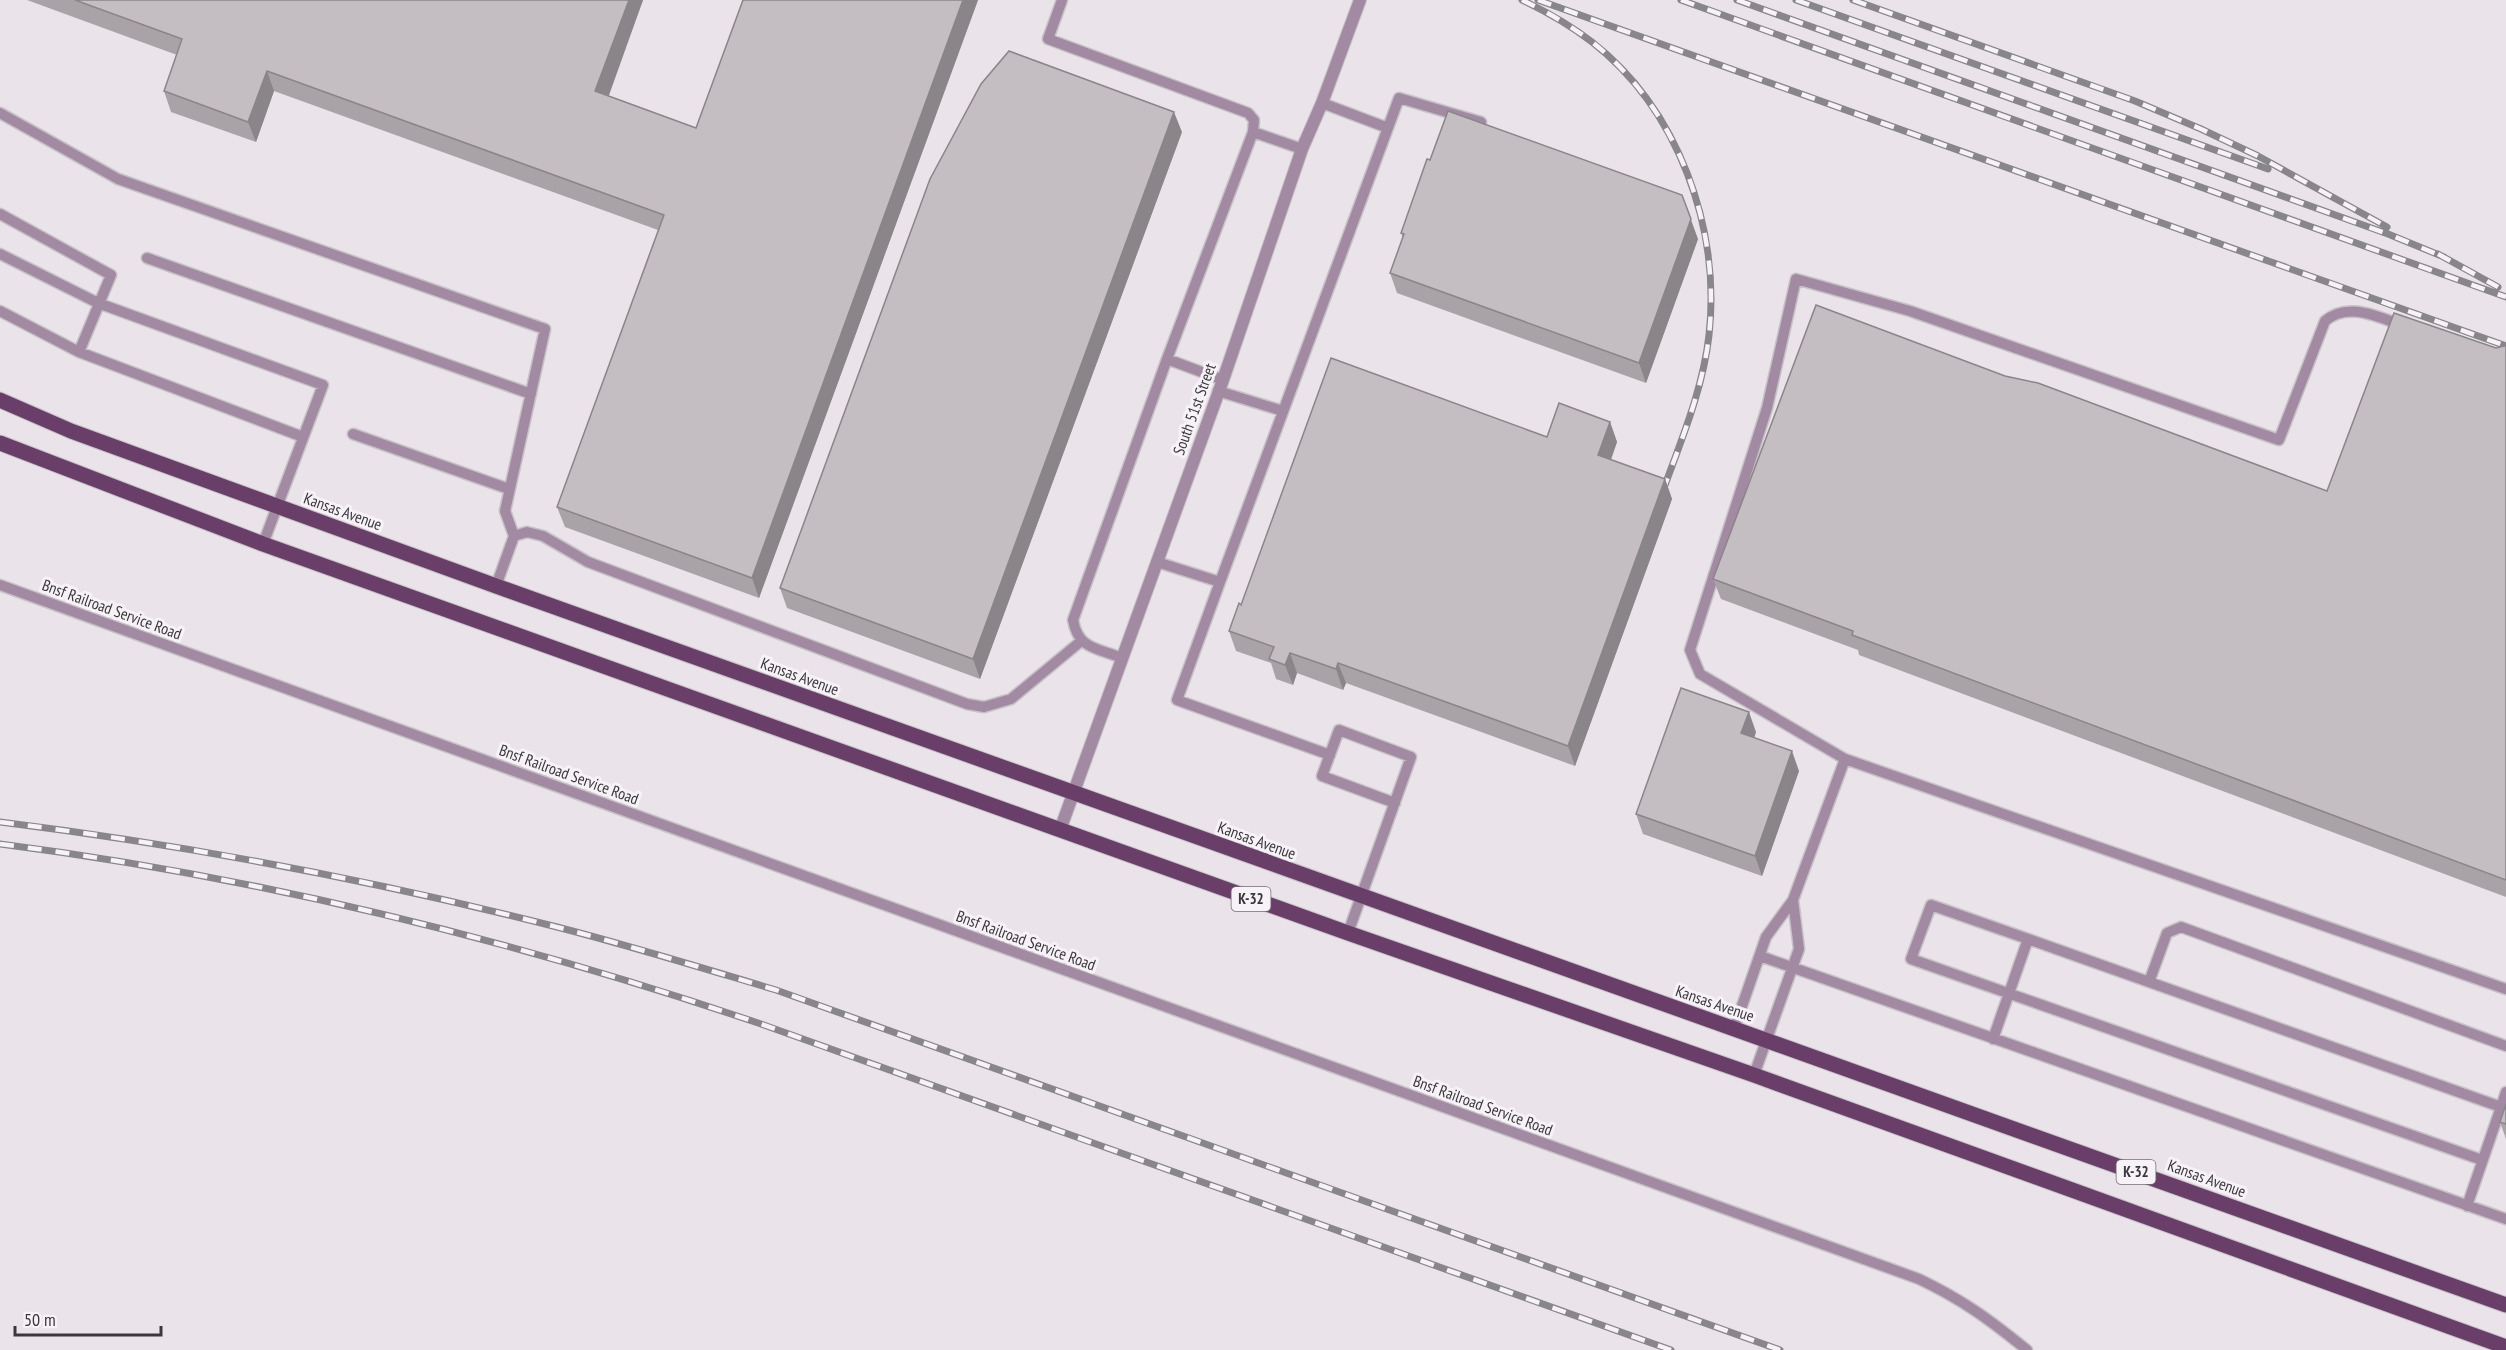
<svg xmlns="http://www.w3.org/2000/svg" width="2506" height="1350" font-family="'PT Sans Narrow',sans-serif">
	<rect width="100%" height="100%" fill="#eae4ea"/>
	<g fill="none" stroke-linecap="round" stroke-linejoin="round">
		<defs>
			<path id="service" d="M1062,0L1048,39L1248,113L1254,120L1253,132L1302,149
				M1322,103L1388,128
				M0,113L118,179L545,329L505,511L514,536L496,586
				M0,214L111,275L79,352
				M0,254L98,303L323,385L263,544
				M147,258L531,394
				M0,311L79,352L303,437
				M1167,359L1253,132
				M1218,391L1283,411
				M353,434L509,489
				M514,536L527,532L543,536L588,562L967,704L984,707L1011,699L1080,642
				M1157,562L1220,582L1177,700L1330,755
				M1220,582L1399,98L1481,122
				M0,585L1919,1279C1963,1300 1990,1320 2027,1350
				M1122,658C1097,648 1078,649 1073,620L1167,359L1223,380
				M1845,759L2506,989
				M1348,933L1411,757L1339,730L1322,776L1395,803
				M2028,939L1931,905L1911,959L2482,1160
				M1760,956L2506,1219
				M2149,982L2167,933L2181,927L2506,1046
				M1734,1029L1766,937L1793,900L1845,759L1700,674L1690,650L1767,408L1796,279L1910,311L2279,440L2325,321C2348,301 2378,317 2404,326
				M1993,1039L2028,939L2501,1107L2467,1206
				M1754,1075L1799,949L1793,900
				M2501,1107L2506,1092"/>
			<path id="minor" d="M1060,830L1223,380L1302,149L1322,103L1360,0"/>
			<path id="primary" d="M0,400L71,431L496,586L2506,1305
				M0,443L263,544L1348,933L1754,1075L2506,1347"/>
		</defs>
		<use href="#service" stroke="#c7c2c7" stroke-width="13"/>
		<use href="#minor" stroke="#c7c2c7" stroke-width="14"/>
		<use href="#primary" stroke="#c7c2c7" stroke-width="17"/>
		<use href="#service" stroke="#a38aa3" stroke-width="10"/>
		<use href="#minor" stroke="#a38aa3" stroke-width="12"/>
		<use href="#primary" stroke="#693e69" stroke-width="15"/>
		<defs>
			<path id="rail" d="M1522,0C1547,12 1570,25 1592,42C1678,109 1721,228 1709,335C1703,390 1680,443 1661,496
				M1538,0L2506,346
				M1681,0L2506,297
				M1737,0L2388,234L2444,257
				M1796,0L2268,169
				M1853,0L2135,101L2201,129L2258,156L2387,227
				M2438,254L2498,287
				M0,822C186,845 372,880 553,926C628,945 702,968 776,990L1780,1350
				M0,844C259,877 514,940 761,1024L1671,1350"/>
		</defs>
		<use href="#rail" stroke="#898689" stroke-width="7"/>
		<use href="#rail" stroke="#f7f2f7" stroke-width="4.5" stroke-dasharray="14" stroke-linecap="butt"/>
	</g>
	<path fill="#a9a3a8" d="M27,0H643L608,96L696,128L743,0H978L759,598L565,527L557,507L658,230L274,91L256,142L171,112L164,91L177,55Z
		M1182,132L980,679L787,608L780,588Z
		M1401,233L1698,239L1646,383L1397,293L1390,273L1403,238Z
		M2506,346V897L1859,655L1858,650L1721,599L1713,579L2005,376L2327,491L2496,348Z
		M1610,422L1617,442L1611,460L1665,479L1672,499L1575,766L1346,683L1343,690L1297,673L1293,685L1276,679L1271,663L1236,651L1229,631L1241,605L1547,437Z
		M1756,732L1754,738L1799,771L1762,876L1643,834L1636,814Z
		M2506,1104V1139L2500,1122Z"/>
	<path fill="#898588" d="M629,0H643L603,112L595,91Z
		M963,0H978L759,598L752,578Z
		M267,71L274,91L256,142L248,122Z
		M1174,112L1182,132L980,679L973,659Z
		M1682,195L1698,239L1646,383L1639,363Z
		M1610,422L1617,442L1605,475L1598,455Z
		M1665,479L1672,499L1575,766L1568,746Z
		M1290,653L1297,673L1293,685L1285,665Z
		M1338,663L1346,683L1343,690L1336,669Z
		M1749,712L1756,732L1749,753L1741,733Z
		M1792,751L1799,771L1762,876L1755,856Z"/>
	<path fill="#c4bec3" stroke="#898588" stroke-width="1.5" d="M75,0H629L595,91L696,128L743,0H963L752,578L557,507L664,215L267,71L248,122L164,91L182,39Z
		M1009,51L1174,112L973,659L780,588L930,179L981,84Z
		M1448,111L1682,195L1691,219L1639,363L1390,273L1404,234L1401,233L1427,159L1430,160Z
		M1816,305L2005,376L2038,383L2327,491L2394,313L2496,348L2504,346H2506V880L1852,635L1853,631L1713,579Z
		M1331,358L1547,437L1559,403L1610,422L1598,455L1665,479L1568,746L1338,663L1336,669L1290,653L1285,665L1269,659L1274,647L1229,631L1239,603L1241,605Z
		M1681,688L1749,712L1741,733L1792,751L1755,856L1636,814Z
		M2506,1104V1124L2500,1122Z"/>
	<g text-anchor="middle" stroke-width="6" stroke-linejoin="round" paint-order="stroke">
		<g fill="#f7f2f7" stroke="#737073" stroke-width="1.5">
			<rect x="1231.5" y="887" width="39" height="24" rx="4.5"/>
			<rect x="2116.5" y="1160" width="39" height="24" rx="4.5"/>
		</g>
		<g font-size="15" font-weight="bold" fill="#3a383a">
			<text x="1251" y="904">K-32</text>
			<text x="2136" y="1177">K-32</text>
		</g>
		<g font-size="16" fill="#3a383a" stroke="#f7f2f7">
			<text transform="translate(1194 409) rotate(-70)" y="6">South 51st Street</text>
			<text transform="translate(343 511) rotate(20)" y="6">Kansas Avenue</text>
			<text transform="translate(112 609) rotate(20)" y="6">Bnsf Railroad Service Road</text>
			<text transform="translate(800 676) rotate(20)" y="6">Kansas Avenue</text>
			<text transform="translate(569 774) rotate(20)" y="6">Bnsf Railroad Service Road</text>
			<text transform="translate(1257 840) rotate(20)" y="6">Kansas Avenue</text>
			<text transform="translate(1026 940) rotate(20)" y="6">Bnsf Railroad Service Road</text>
			<text transform="translate(1715 1003) rotate(19)" y="6">Kansas Avenue</text>
			<text transform="translate(1483 1105) rotate(20)" y="6">Bnsf Railroad Service Road</text>
			<text transform="translate(2207 1178) rotate(20)" y="6">Kansas Avenue</text>
		</g>
	</g>
	<path d="M15 1326v9h146v-9" fill="none" stroke="#3a383a" stroke-width="3"/>
	<text x="24" y="1326" font-size="18" fill="#3a383a" stroke="#f7f2f7" stroke-width="4.5" paint-order="stroke">50 m</text>
</svg>
